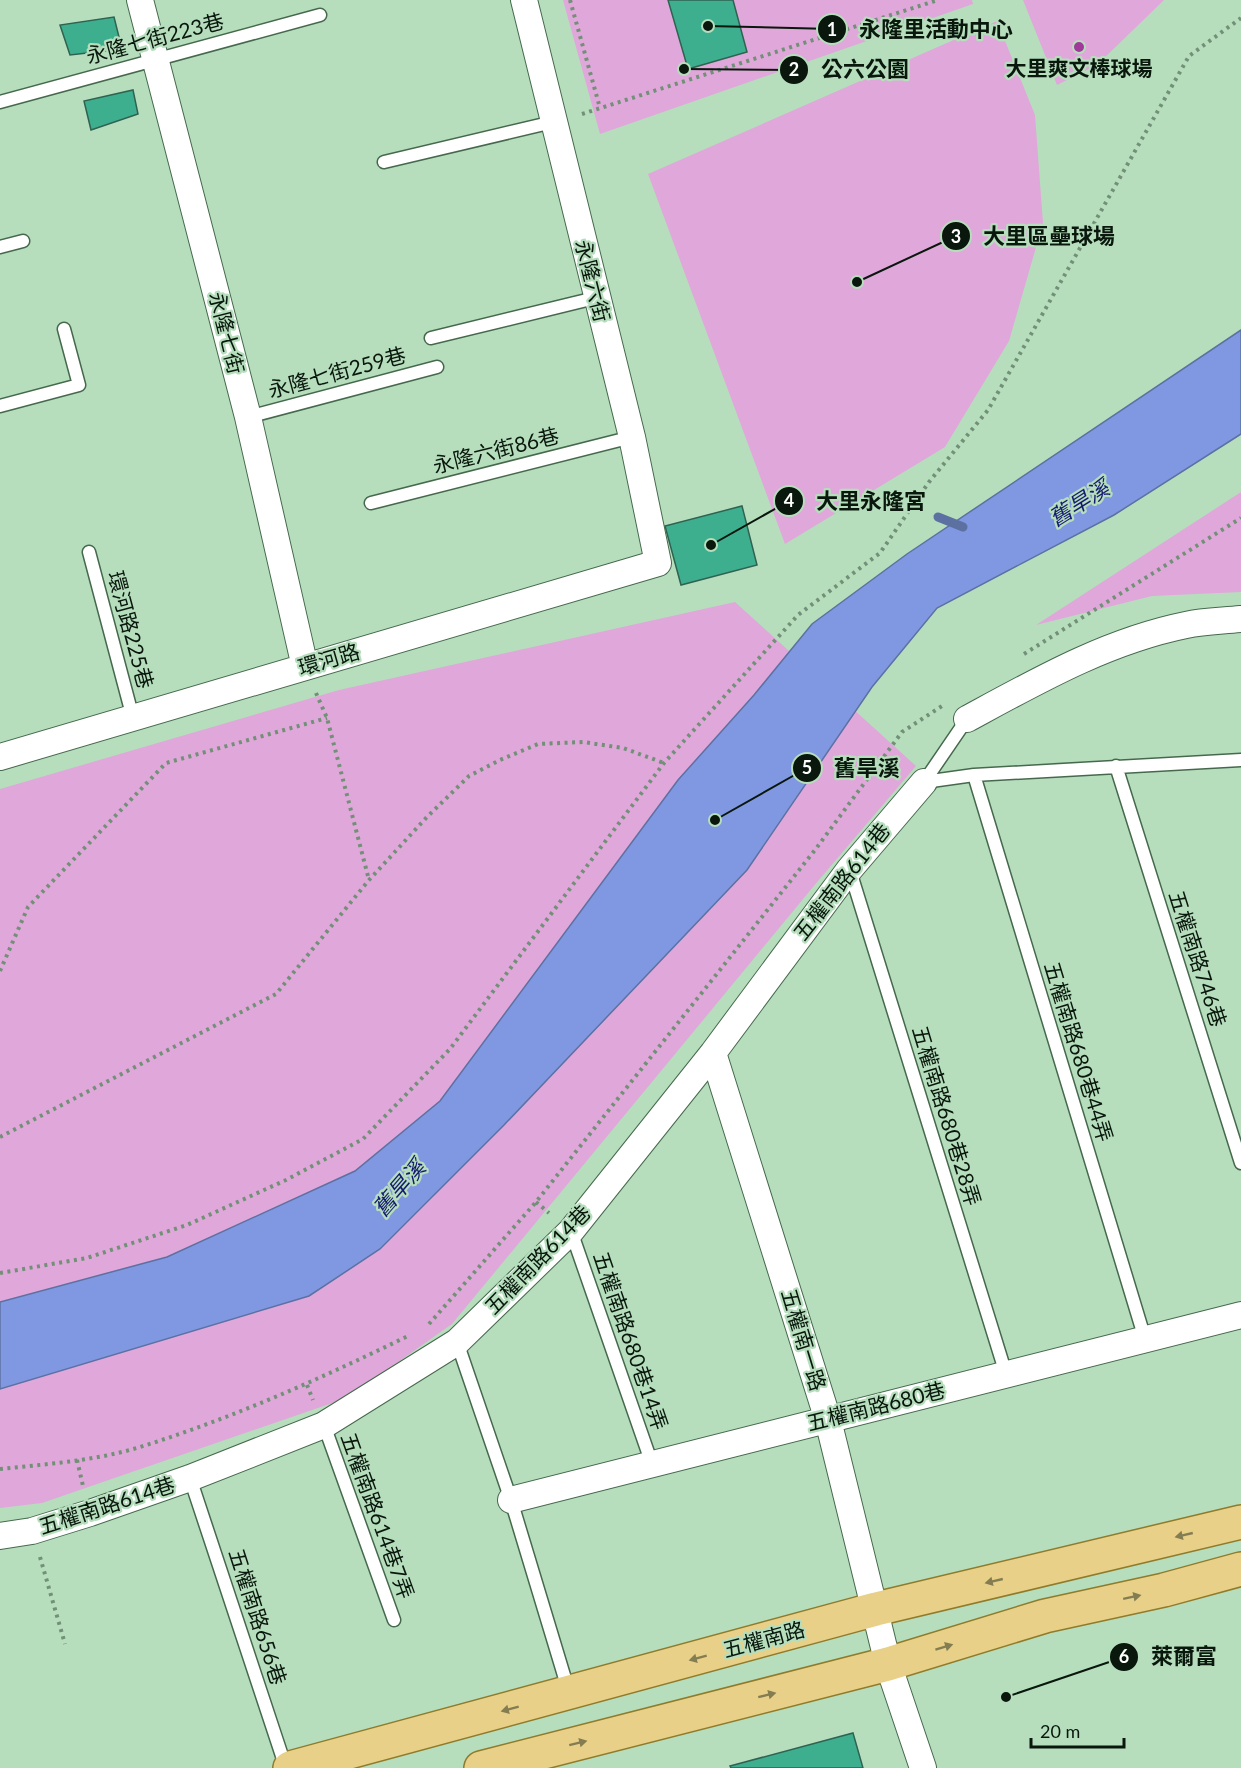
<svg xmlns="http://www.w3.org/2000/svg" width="1241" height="1768" font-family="Lato,'Noto Sans TC',sans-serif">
	<rect width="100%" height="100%" fill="#b6debd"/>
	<path fill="#e0a7da" d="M563,0H972L973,4L600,134Z
		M1023,0H1164L1097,65L1057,85Z
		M997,21L1035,115L1043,223L1009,341L945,447L785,544L648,174Z
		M1241,492V592L1152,596L1036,625Z
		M735,602L916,766L818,881L452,1324L347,1398L42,1503L0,1508V789L339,690Z"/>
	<path fill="#8098e2" stroke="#5c71a2" stroke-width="1.5" d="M1241,330V434L1114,515L937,608L872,687L747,870L504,1125L380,1249L309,1296L0,1389V1302L167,1257L355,1171L440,1101L678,780L754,695L812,624L907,554Z"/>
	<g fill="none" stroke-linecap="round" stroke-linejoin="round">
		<path stroke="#5c71a2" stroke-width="9" d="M938,517L963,527"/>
	</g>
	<path fill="#3eaf8e" stroke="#306252" stroke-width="1.5" d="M668,0H733L747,52L688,69Z
		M114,17L122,49L70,55L60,25Z
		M133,90L138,114L91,130L84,101Z
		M742,506L757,565L681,585L665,526Z
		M853,1733L863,1768H731L730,1766Z"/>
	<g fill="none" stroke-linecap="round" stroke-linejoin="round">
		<defs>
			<path id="lane" d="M0,102L320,15
				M384,162L553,122
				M0,247L23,241
				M431,338L595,298
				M0,406L79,385L64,329
				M248,417L437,367
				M371,503L632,437
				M89,552L133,718
				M1116,766L1241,1163
				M974,775L1145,1339
				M924,782L974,775L1241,760
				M924,782L967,719
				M850,871L1006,1374
				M571,1231L652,1464
				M457,1342L511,1500L569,1692
				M324,1425L394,1620
				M190,1478L286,1768"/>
			<path id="street" d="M140,0L248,417L305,667
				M967,719C1037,681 1107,641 1186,625C1204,621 1223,621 1241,619
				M0,757L658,563L632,437L524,0
				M713,1053L828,1420L888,1664L923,1768
				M511,1500L1241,1315
				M0,1536L32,1531L90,1513L190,1478L324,1425L457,1342L571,1231L713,1053L849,870L924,782"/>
			<path id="primary" d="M290,1768L876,1609L1241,1522
				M481,1768L888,1664L1045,1616L1164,1590L1241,1569"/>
		</defs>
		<use href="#lane" stroke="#46694d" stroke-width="15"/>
		<use href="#street" stroke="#46694d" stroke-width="28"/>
		<use href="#primary" stroke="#907b2b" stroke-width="36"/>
		<path stroke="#729077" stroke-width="4" stroke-dasharray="3 4.5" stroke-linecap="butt" d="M570,0L600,108
			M582,114L938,0
			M1024,654L1241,518
			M316,693L327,718L369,880
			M0,971L28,907L166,763L327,718
			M0,1137L276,994L369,880L427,817L469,776L500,760L538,744L583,742L623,748L664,763
			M536,1202L549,1213
			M0,1273L87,1258L187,1225L286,1180L363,1139L450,1049L664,763L798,615L880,553L929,482L988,410L1189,56L1241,18
			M429,1324L536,1202L815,850L902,732L942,706
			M307,1385L313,1400
			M77,1460L83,1486
			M0,1469C46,1464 95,1461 140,1447C233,1418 322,1378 410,1335
			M40,1557L65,1644"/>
		<use href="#lane" stroke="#fff" stroke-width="12"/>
		<use href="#street" stroke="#fff" stroke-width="26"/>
		<use href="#primary" stroke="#e8d089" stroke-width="33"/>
	</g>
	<defs><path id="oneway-solid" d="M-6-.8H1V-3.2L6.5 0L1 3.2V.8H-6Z" transform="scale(1.5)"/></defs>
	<g fill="#847d51">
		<use href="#oneway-solid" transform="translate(1184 1535) rotate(167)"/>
		<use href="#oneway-solid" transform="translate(994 1581) rotate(167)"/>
		<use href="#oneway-solid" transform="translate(1132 1597) rotate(-12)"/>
		<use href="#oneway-solid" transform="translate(944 1647) rotate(-17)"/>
		<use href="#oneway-solid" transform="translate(698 1658) rotate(165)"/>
		<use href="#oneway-solid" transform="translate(767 1695) rotate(-14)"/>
		<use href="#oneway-solid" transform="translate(510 1709) rotate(165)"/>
		<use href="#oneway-solid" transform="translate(578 1743) rotate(-14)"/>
	</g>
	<circle fill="#a1399b" stroke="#b6debd" stroke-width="2" cx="1079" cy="47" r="6"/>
	<g text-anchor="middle" stroke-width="4.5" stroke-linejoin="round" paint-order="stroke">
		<g font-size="21" fill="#09170c" stroke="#b6debd">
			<text transform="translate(155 39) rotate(-15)" y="7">永隆七街223巷</text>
			<text transform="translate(592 281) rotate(76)" y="7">永隆六街</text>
			<text transform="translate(226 333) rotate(76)" y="7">永隆七街</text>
			<text transform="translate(337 373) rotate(-15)" y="7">永隆七街259巷</text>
			<text transform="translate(496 451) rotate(-14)" y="7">永隆六街86巷</text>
			<text transform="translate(130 630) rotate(75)" y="7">環河路225巷</text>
			<text transform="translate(329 660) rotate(-16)" y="7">環河路</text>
			<text transform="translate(842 882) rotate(-52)" y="7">五權南路614巷</text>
			<text transform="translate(1197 959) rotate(72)" y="7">五權南路746巷</text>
			<text transform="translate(1078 1052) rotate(73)" y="7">五權南路680巷44弄</text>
			<text transform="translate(946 1116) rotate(73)" y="7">五權南路680巷28弄</text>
			<text transform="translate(538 1260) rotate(-46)" y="7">五權南路614巷</text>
			<text transform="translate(803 1340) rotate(73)" y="7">五權南一路</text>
			<text transform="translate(630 1341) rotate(71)" y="7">五權南路680巷14弄</text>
			<text transform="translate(876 1407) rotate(-14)" y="7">五權南路680巷</text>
			<text transform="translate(107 1506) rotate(-18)" y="7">五權南路614巷</text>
			<text transform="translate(377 1516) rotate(70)" y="7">五權南路614巷7弄</text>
			<text transform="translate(257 1617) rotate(72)" y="7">五權南路656巷</text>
			<text transform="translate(764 1640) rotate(-15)" y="7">五權南路</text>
		</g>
		<g font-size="21" font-weight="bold" fill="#09170c" stroke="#b6debd">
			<text x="1079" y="76">大里爽文棒球場</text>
		</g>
		<g font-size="22" font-style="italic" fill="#141a6f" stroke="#b6debd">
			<text transform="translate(1079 503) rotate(-32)" y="8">舊旱溪</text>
			<text transform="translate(399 1188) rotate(-49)" y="8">舊旱溪</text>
		</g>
	</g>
	<path fill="none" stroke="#09170c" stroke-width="2" d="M708 26L832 29M684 69L794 70M857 282L956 236M711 545L789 501M715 820L807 768M1006 1697L1124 1657"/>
	<g fill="#09170c" stroke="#b6debd" stroke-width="2">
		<circle cx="708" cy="26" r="6"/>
		<circle cx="684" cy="69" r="6"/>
		<circle cx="857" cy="282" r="6"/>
		<circle cx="711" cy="545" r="6"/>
		<circle cx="715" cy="820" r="6"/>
		<circle cx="1006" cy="1697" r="6"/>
		<circle cx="832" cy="29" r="15"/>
		<circle cx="794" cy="70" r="15"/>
		<circle cx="956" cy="236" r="15"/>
		<circle cx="789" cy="501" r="15"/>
		<circle cx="807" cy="768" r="15"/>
		<circle cx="1124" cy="1657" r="15"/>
	</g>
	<g font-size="18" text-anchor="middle" font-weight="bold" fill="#fff">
		<text x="832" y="36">1</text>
		<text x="794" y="76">2</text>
		<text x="956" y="243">3</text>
		<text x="789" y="507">4</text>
		<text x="807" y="774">5</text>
		<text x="1124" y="1663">6</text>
	</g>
	<g font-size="22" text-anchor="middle" font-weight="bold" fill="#09170c" stroke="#b6debd" stroke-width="4.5" stroke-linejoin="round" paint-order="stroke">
		<text x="936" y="37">永隆里活動中心</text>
		<text x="865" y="77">公六公園</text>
		<text x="1049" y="244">大里區壘球場</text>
		<text x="871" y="509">大里永隆宮</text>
		<text x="867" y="776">舊旱溪</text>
		<text x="1184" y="1664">萊爾富</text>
	</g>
	<path d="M1031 1738v9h93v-9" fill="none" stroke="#09170c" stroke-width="3"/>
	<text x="1040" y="1738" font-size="18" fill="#09170c" stroke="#b6debd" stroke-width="4.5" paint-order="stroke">20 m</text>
</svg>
